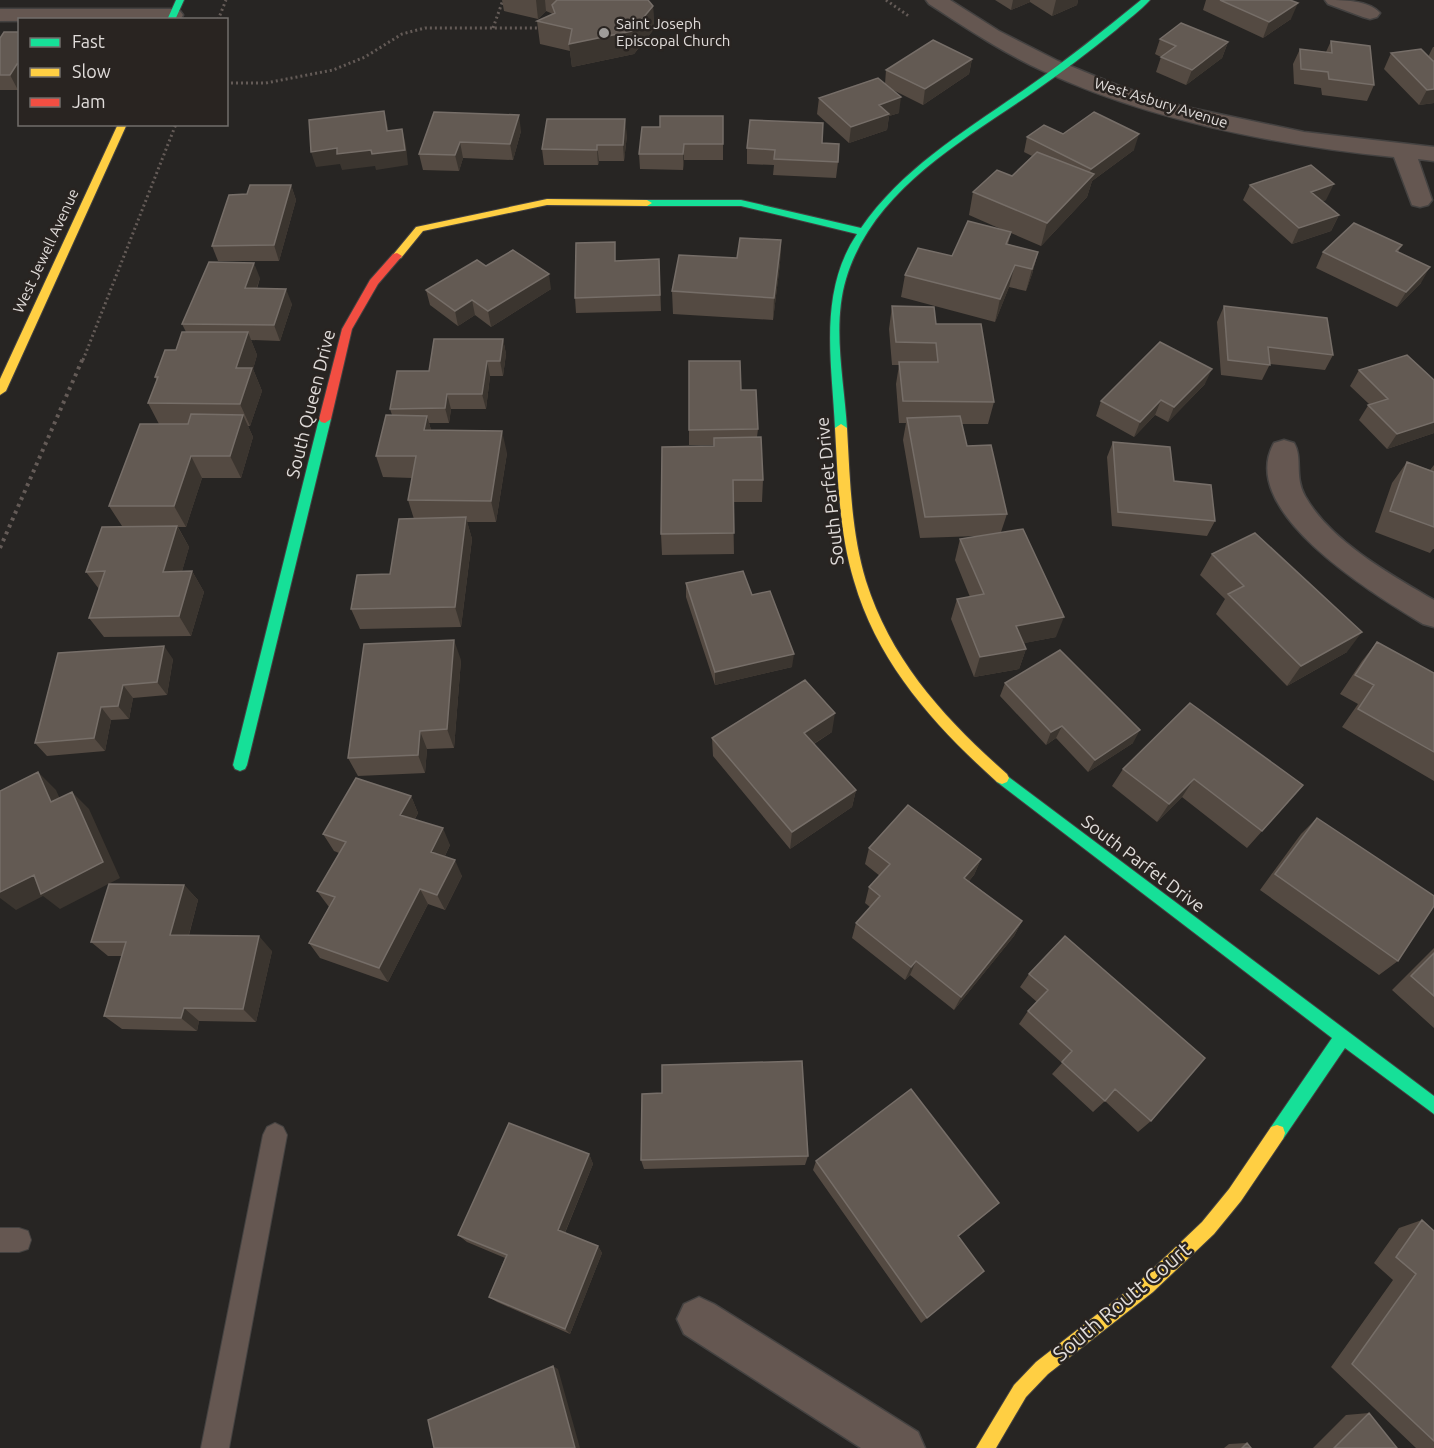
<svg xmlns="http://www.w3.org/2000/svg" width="1434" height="1448" font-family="Ubuntu,sans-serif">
	<rect width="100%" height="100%" fill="#272523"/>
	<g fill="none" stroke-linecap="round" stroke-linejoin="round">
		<defs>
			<path id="lane" d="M275,1123L283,1127L287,1135L229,1448H201L263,1135L267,1127Z
				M0,1228H19L28,1231L31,1240L28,1249L19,1252H0Z"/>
			<path id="street" d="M926,0H950L999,31L1058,61L1119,86L1181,106L1304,132L1434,147V161L1418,159L1432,200L1428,205L1420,207L1412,205L1394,157C1275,145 1152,121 1043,71C1002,52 966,28 929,4Z
				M1325,0C1342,0 1369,0 1380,13L1377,17L1370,19L1363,17L1328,4Z
				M0,9H173L180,11L183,15L180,20L0,21Z
				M1284,440L1294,443C1303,458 1294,476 1305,496C1330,541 1391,575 1434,600V627L1423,624C1377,596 1235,512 1274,443Z
				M699,1297L714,1304L918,1432L925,1448H861L684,1334L677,1319L684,1304Z"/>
			<path id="fast" d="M176,0H184L175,20H167Z
				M1141,0H1150C1140,11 1127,20 1116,30C1089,52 1061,73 1032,93C962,141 872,191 846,279C832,326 844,380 847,428L845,431H837L835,428C832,362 818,292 857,234L741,206H647L642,203L647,200H741L861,228C903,167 968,129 1028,87C1067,60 1104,30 1141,0Z
				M325,415L331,419L247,765L245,769L240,771L235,769L233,765L319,419Z
				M1002,772L1434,1096V1114L1345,1048L1283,1139L1277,1141L1271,1139L1269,1133L1271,1127L1332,1038L997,782L995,778L997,774Z"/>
			<path id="slow" d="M118,124H127L6,391L0,395V379Z
				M547,199L647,200L652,203L647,206L547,205L423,231L401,258L397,259L392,256L416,227Z
				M841,424L847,428C850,479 851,532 866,581C891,661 946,720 1007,774L1009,778L1007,782L1002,784L997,782C935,726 878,664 854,581C839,532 838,479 835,428Z
				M1277,1125L1283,1127L1285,1133L1283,1139L1241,1201L1214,1234L1153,1292L1048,1374L1026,1397L996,1448H976L1014,1385L1036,1362L1141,1280L1202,1222L1229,1189L1271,1127Z"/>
			<path id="jam" d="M397,253L402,256L378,284L352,329L331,419L325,423L321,422L319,419L342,329L370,280L393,254Z"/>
		</defs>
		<use href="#lane" stroke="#444241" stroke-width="2"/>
		<use href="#street" stroke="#444241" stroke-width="3"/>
		<use href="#fast" stroke="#444241" stroke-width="2"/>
		<use href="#slow" stroke="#444241" stroke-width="2"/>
		<use href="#jam" stroke="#444241" stroke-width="2"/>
		<path stroke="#645b57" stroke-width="3" stroke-dasharray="2 3" stroke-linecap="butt" d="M886,0L910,17
			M218,20L226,0
			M493,28L503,0
			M226,83H266L333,70L365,57L402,34L425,28H541
			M83,360L176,124"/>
		<path stroke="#645b57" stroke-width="4" stroke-dasharray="3 4.5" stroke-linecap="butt" d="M0,548L83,358"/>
		<use href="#lane" fill="#655751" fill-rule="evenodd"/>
		<use href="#street" fill="#655751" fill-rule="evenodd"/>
		<use href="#fast" fill="#16e098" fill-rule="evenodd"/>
		<use href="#slow" fill="#ffcf43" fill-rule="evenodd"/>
		<use href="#jam" fill="#f24e42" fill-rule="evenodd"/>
	</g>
	<path fill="#544a42" d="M502,0H648L653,6L654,29L634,54L572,67L570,51L540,44L537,21L553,14L546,11L538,19L504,11Z
		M995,0H1078L1077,5L1052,16L1030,2L1011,10Z
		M1206,0H1290L1291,19L1263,38L1203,10Z
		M20,32V88L18,90H0V38Z
		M1160,39L1228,42L1222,58L1186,85L1156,72L1161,57L1155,54Z
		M1331,41L1374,85L1367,101L1322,95L1321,88L1294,84L1293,64L1300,49L1326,52Z
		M1433,47H1434V103L1419,105L1384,69L1391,53L1428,57Z
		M972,59L969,74L923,105L891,89L899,113L889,116L887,130L849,143L817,114L819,98L885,84L886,70Z
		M434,112L521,131L513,160L463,158L459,171L423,170L419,154Z
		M723,116V160H684L683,170L640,169L639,154L660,127Z
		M1063,134L1134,150L1092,181L1087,197L1041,246L1011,233L1008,244L1038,252L1032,274L1026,291L1009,287L995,322L901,297L905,275L952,256L1003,230L969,215L973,192L1012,176L1032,156L1024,152L1027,137Z
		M627,135L624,161H599L598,165H544L542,149Z
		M822,143L838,162L836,178L773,175L774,165L747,164V148Z
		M291,185L296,200L279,261H218L212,246L247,194Z
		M1250,185L1326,200L1322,201L1339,215L1331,231L1292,244L1243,200Z
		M781,240L780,263L773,320L673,314L672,291L737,258Z
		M1402,245L1398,252L1421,283L1397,307L1316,268L1323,252Z
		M659,259L661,311L576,313L575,298L616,261Z
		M486,266L551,289L491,327L475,315L458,326L430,305L426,290Z
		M260,278L257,289L292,304L280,341L251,340L257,355L253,369L262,391L250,426H248L253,437L241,478H202L186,527H178L189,547L182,571H192L204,592L191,636L104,637L89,618L99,589L86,572L122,526L109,506L159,424L148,403L157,381L155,377L176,350L186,332L182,324Z
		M892,306L936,324L994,402L988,424H962L967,446L1007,514L1001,532L1056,637L1024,643L1026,649L1019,669L974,677L951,619L957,599L970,597L955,560L960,539L978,536L920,538L903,440L906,423H899L896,384L899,365H892L889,329Z
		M1224,306L1333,355L1325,370L1270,364L1262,380L1221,375L1217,322Z
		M503,339L506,354L503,376H490L486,409H451L449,423H429L431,430L507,453L496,522H467L472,539L461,627L360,629L351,609L390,574L414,519L408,500L412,478L383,477L376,456L392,415L390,409Z
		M1359,370L1434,380V433L1387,449L1359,420L1369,404L1350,386Z
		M1205,384L1168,422L1155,415L1134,437L1096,416L1101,401Z
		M741,390L758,429L757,437L763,480L762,502H733L734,554L662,555L661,534L714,446V445H689V430Z
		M1113,442L1174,481L1215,521L1207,536L1112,526L1107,457Z
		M1407,462L1430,470L1434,465V549H1433L1430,553L1375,532L1392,483Z
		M1212,554L1347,652L1287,686L1216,614L1225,599L1200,575Z
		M686,583L752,595L792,667L715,685L686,597Z
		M1377,642L1434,673V781L1342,727L1358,704L1340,694L1362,661Z
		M58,653L173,659L167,695L133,698L129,719L111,720L105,751L47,756L35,743Z
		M461,660L454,748L427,749L425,773L358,776L348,758Z
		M1005,683L1133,743L1088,772L1056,738L1046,745L1000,696Z
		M832,732L814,744L856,790L852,807L790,849L713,756L712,738Z
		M1123,769L1303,785L1247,848L1182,797L1157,822L1112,786Z
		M411,796L418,813L415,819L450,845L445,856L462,876L445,910L428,904L388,982L320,958L309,943L329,907L317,891L339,853L334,851L323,834Z
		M1317,818L1398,961L1379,975L1260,890L1301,834Z
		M869,848L981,859L974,875L969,881L1022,921L1014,936L954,1010L910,975L905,980L852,938L856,923L870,907L865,903L869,887L880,876L865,864Z
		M184,885L198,900L189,935L272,951L256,1022L199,1021L197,1031L122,1029L104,1016L122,956H108L91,942Z
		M1065,936L1151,1121L1138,1132L1105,1101L1093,1112L1052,1074L1062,1063L1019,1024L1028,1011L1037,1002L1020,987L1029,974Z
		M1434,948V1028L1392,990Z
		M589,1154L593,1164L565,1233L598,1246L602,1253L570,1334L497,1302L489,1297L505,1258L467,1242L458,1235Z
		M808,1156L805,1165L644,1169L641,1160Z
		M816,1161L990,1211L958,1237L927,1318L921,1323L813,1170Z
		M1422,1220L1434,1231V1448H1416L1331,1367L1393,1280L1374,1263L1399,1228Z
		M1369,1413L1397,1448H1313L1346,1415Z
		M1247,1443L1251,1448H1224L1229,1444Z"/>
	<path fill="#3b352f" d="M536,0H545L546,11L538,19Z
		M1013,0H1030V2L1011,10Z
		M1056,0H1078L1077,5L1052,16Z
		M1298,3L1291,19L1263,38L1269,22Z
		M653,6L654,29L634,54L572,67L569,44Z
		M1228,42L1222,58L1186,85L1192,70Z
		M972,59L969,74L923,105L925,89Z
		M17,64L20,69V88L18,90L10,75Z
		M1434,89V103L1419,105L1427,90Z
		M901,97L899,113L889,116L887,130L849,143L851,127L879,105Z
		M384,111L388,127L390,147L387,131Z
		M519,115L521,131L513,160L510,144Z
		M625,119L627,135L624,161L623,145Z
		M402,129L406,145L408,165L376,170L375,166L342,170L340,164L316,167L311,152L337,148Z
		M1139,134L1134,150L1092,181L1087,197L1041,246L1047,223L1088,181L1091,169Z
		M460,142L463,158L459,171L455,155Z
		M684,144V160L683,170V154Z
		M597,145L599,161L598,165L597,150Z
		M1334,184L1326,200L1303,207L1311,192Z
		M291,185L296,200L279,261L274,245Z
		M1339,215L1331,231L1292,244L1299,228Z
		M781,240L780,263L773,320L774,298Z
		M1038,252L1032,274L1026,291L1032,269Z
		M254,263L260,278L251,304L245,288Z
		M1015,265L1009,287L995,322L1000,299Z
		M1430,267L1421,283L1397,307L1406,292Z
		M549,274L551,289L491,327L488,311Z
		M286,289L292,304L280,341L274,325Z
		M472,300L475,315L458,326L455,311Z
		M248,332L257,355L253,369L262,391L250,426L240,404L236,368Z
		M503,339L506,354L503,376L500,361Z
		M487,361L490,376L486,409L482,394Z
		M1212,369L1205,384L1168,422L1174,407Z
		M447,394L451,409L449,423L445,408Z
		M1161,400L1155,415L1134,437L1140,422Z
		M243,415L253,437L241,478L230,456Z
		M427,416L433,437L424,430Z
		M1434,422V433L1387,449L1397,434Z
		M502,431L507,453L496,522L491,501Z
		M191,456L202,478L186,527L174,506Z
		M466,517L472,539L461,627L455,607Z
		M177,526L189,547L176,592L163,572Z
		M192,571L204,592L191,636L179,616Z
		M1064,617L1056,637L1009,646L1016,626Z
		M1362,632L1347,652L1287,686L1301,666Z
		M454,640L461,660L454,748L447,729Z
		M164,646L173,659L167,695L157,682Z
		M1026,649L1019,669L974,677L980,657Z
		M794,654L792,667L715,685V672Z
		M123,685L133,698L129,719L118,706Z
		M101,707L111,720L105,751L94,738Z
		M835,713L832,732L802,751L804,733Z
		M1062,726L1056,738L1046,745L1051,732Z
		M1140,730L1133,743L1088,772L1095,760Z
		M420,731L427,749L425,773L418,755Z
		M38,772L56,790L69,819L51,802Z
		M1194,779L1182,797L1157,822L1169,804Z
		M856,790L852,807L790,849L792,832Z
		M72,792L89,809L120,878L60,909L43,896L16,910L0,898V892L34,875Z
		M411,796L418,813L408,831L400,815Z
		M443,828L450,845L439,868L431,852Z
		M981,859L974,875L958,894L964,878Z
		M455,860L462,876L445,910L437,895Z
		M184,885L198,900L185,949L170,935Z
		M420,889L428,904L388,982L379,968Z
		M1022,921L1014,936L954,1010L961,997Z
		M259,936L272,951L256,1022L243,1009Z
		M916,961L910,975L905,980L911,967Z
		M184,1008L199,1021L197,1031L181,1018Z
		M589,1154L593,1164L563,1237L558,1230Z
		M598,1246L602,1253L570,1334L565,1329Z
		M553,1366L558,1369L580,1448H575Z"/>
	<path fill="#635a53" stroke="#766e68" stroke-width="1.5" d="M557,0H648L653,6L632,31L569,44L572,29L537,21L555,13L552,5Z
		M1220,0H1290L1298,3L1269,22Z
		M1181,23L1228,42L1192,70L1161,57L1176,46L1160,39Z
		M4,32H20V64H17L10,75H0V38Z
		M933,40L972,59L925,89L886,70Z
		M1331,41L1370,46L1374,85L1329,79L1328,72L1301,69L1300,49L1332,53Z
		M1421,49L1433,61H1434V89L1427,90L1391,53Z
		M878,78L901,97L879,105L889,114L851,127L819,98Z
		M384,111L387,131L402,129L405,150L372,154L371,150L337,154V148L311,152L309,120Z
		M434,112L519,115L510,144L460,142L455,155L419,154Z
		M1094,112L1139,134L1091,169L1027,137L1044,125L1063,134Z
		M660,116H723V144H684L683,154H639L642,127H660Z
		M547,119H625L623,145H597V150L542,149Z
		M750,120L823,123L822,143L839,144L838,162L774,159L775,150L747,148Z
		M1037,152L1094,174L1047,223L973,192L997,170L1012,176Z
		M1311,165L1334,184L1311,192L1339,215L1299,228L1250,185Z
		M250,185H291L274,245L212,246L229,195L247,194Z
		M968,221L1011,232L1006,244L1038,252L1032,269L1015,265L1000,299L905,275L918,248L952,256Z
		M1354,223L1402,245L1396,251L1430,267L1406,292L1323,252Z
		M740,238L781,240L774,298L672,291L679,255L737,258Z
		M615,242V261L659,259L660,295L575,298L576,243Z
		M513,250L549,274L488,311L472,300L455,311L426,290L477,260L486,266Z
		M209,262L254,263L245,288L286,289L274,325L182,324Z
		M892,306L934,307L936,324H981L994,402L903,401L899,362H938L936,343L896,342Z
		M1224,306L1327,318L1333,355L1268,347L1270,365L1228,360Z
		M182,332H248L236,368H252L240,404L148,403L158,377H155L165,350H176Z
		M434,339H503L500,361H487L482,394H447L445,408L390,409L397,371H429Z
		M1160,342L1212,369L1174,407L1161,400L1140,422L1101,401Z
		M1407,355L1434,380V422L1397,434L1368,405L1388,399L1359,370Z
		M689,361H740L741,390H756L758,429L689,430Z
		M191,414L243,415L230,456H191L174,506H109L140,424H188Z
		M386,415L427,416L424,430L502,431L491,501L408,500L416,456H376Z
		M960,416L967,446L991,445L1007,514L925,517L907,418Z
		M761,437L763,480H733L734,533L661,534L662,447L714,446V438Z
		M1113,442L1170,447L1174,481L1211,485L1215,521L1118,512Z
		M1407,462L1434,472V527L1390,511Z
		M466,517L455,607L351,609L357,575L390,574L399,519Z
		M177,526L163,572L192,571L179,616L89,618L105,571L86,572L102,527Z
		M1023,529L1064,617L1016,626L1026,649L980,657L957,599L984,594L960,539Z
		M1255,533L1362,632L1301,666L1228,594L1244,586L1212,554Z
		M743,571L752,595L770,591L794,654L715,672L686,583Z
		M454,640L447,729L420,731L418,755L348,758L364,644Z
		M1377,642L1434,673V752L1358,709L1374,685L1355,675Z
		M164,646L157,682L123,685L118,706L101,707L94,738L35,743L58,653Z
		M1060,650L1140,730L1095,760L1062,726L1051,732L1005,683Z
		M805,680L835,713L804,733L856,790L792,832L712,738Z
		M1190,703L1303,785L1262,831L1194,779L1169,804L1123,769Z
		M38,772L51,802L72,792L103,862L41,894L34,875L0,892V791Z
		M356,778L411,796L400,815L443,828L431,852L455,860L437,895L420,889L379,968L309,943L335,897L317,891L346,842L323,834Z
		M908,805L981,859L964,878L1022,921L961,997L916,961L911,967L856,923L880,896L869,887L890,864L869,848Z
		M1317,818L1434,896V906L1398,961L1275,874Z
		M109,884L184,885L170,935L259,936L243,1009L184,1008L181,1018L104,1016L126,942H91Z
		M1065,936L1205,1058L1151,1121L1115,1089L1105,1101L1062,1062L1072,1051L1028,1011L1048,990L1029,974Z
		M1434,953V996L1411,976Z
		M802,1061L808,1156L641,1160L642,1094L662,1093V1065Z
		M911,1089L999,1203L958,1236L984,1271L927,1318L816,1161Z
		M509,1123L589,1154L558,1230L598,1246L565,1329L489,1297L507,1255L458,1235Z
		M1422,1220L1434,1231V1441L1352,1364L1416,1274L1396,1257Z
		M553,1366L575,1448H434L428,1420Z
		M1369,1413L1397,1448H1334Z
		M1247,1443L1251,1448H1242Z"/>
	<circle fill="#9f9c9a" stroke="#292421" stroke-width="2" cx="604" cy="33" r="6"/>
	<g text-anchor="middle" stroke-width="5" stroke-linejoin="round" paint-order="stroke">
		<g font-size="15" fill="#e0dcda" stroke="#292421" text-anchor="start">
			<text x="616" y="29">Saint Joseph<tspan x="616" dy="17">Episcopal Church</tspan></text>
		</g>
		<g font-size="15" fill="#e0dcda" stroke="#292421">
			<text transform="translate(1161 103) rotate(17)" y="5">West Asbury Avenue</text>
			<text transform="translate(46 251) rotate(-65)" y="5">West Jewell Avenue</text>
		</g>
		<g font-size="18" fill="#e0dcda" stroke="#292421">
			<text transform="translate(311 404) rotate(-76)" y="6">South Queen Drive</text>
			<text transform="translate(830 491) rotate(-96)" y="6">South Parfet Drive</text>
			<text transform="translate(1143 864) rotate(37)" y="6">South Parfet Drive</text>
		</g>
		<g font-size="21" fill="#e0dcda" stroke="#292421">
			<text transform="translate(1122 1302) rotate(-40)" y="7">South Routt Court</text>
		</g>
	</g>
	<rect x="18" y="18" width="210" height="108" fill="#292421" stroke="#726e6b" stroke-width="1.5"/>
	<rect x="30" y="38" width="30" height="9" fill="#16e098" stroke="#726e6b" stroke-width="1.5"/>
	<text x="72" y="48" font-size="18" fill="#e0dcda">Fast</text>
	<rect x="30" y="68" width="30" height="9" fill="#ffcf43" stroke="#726e6b" stroke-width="1.5"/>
	<text x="72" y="78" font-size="18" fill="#e0dcda">Slow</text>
	<rect x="30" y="98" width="30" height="9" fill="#f24e42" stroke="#726e6b" stroke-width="1.5"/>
	<text x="72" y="108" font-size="18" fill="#e0dcda">Jam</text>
</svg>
